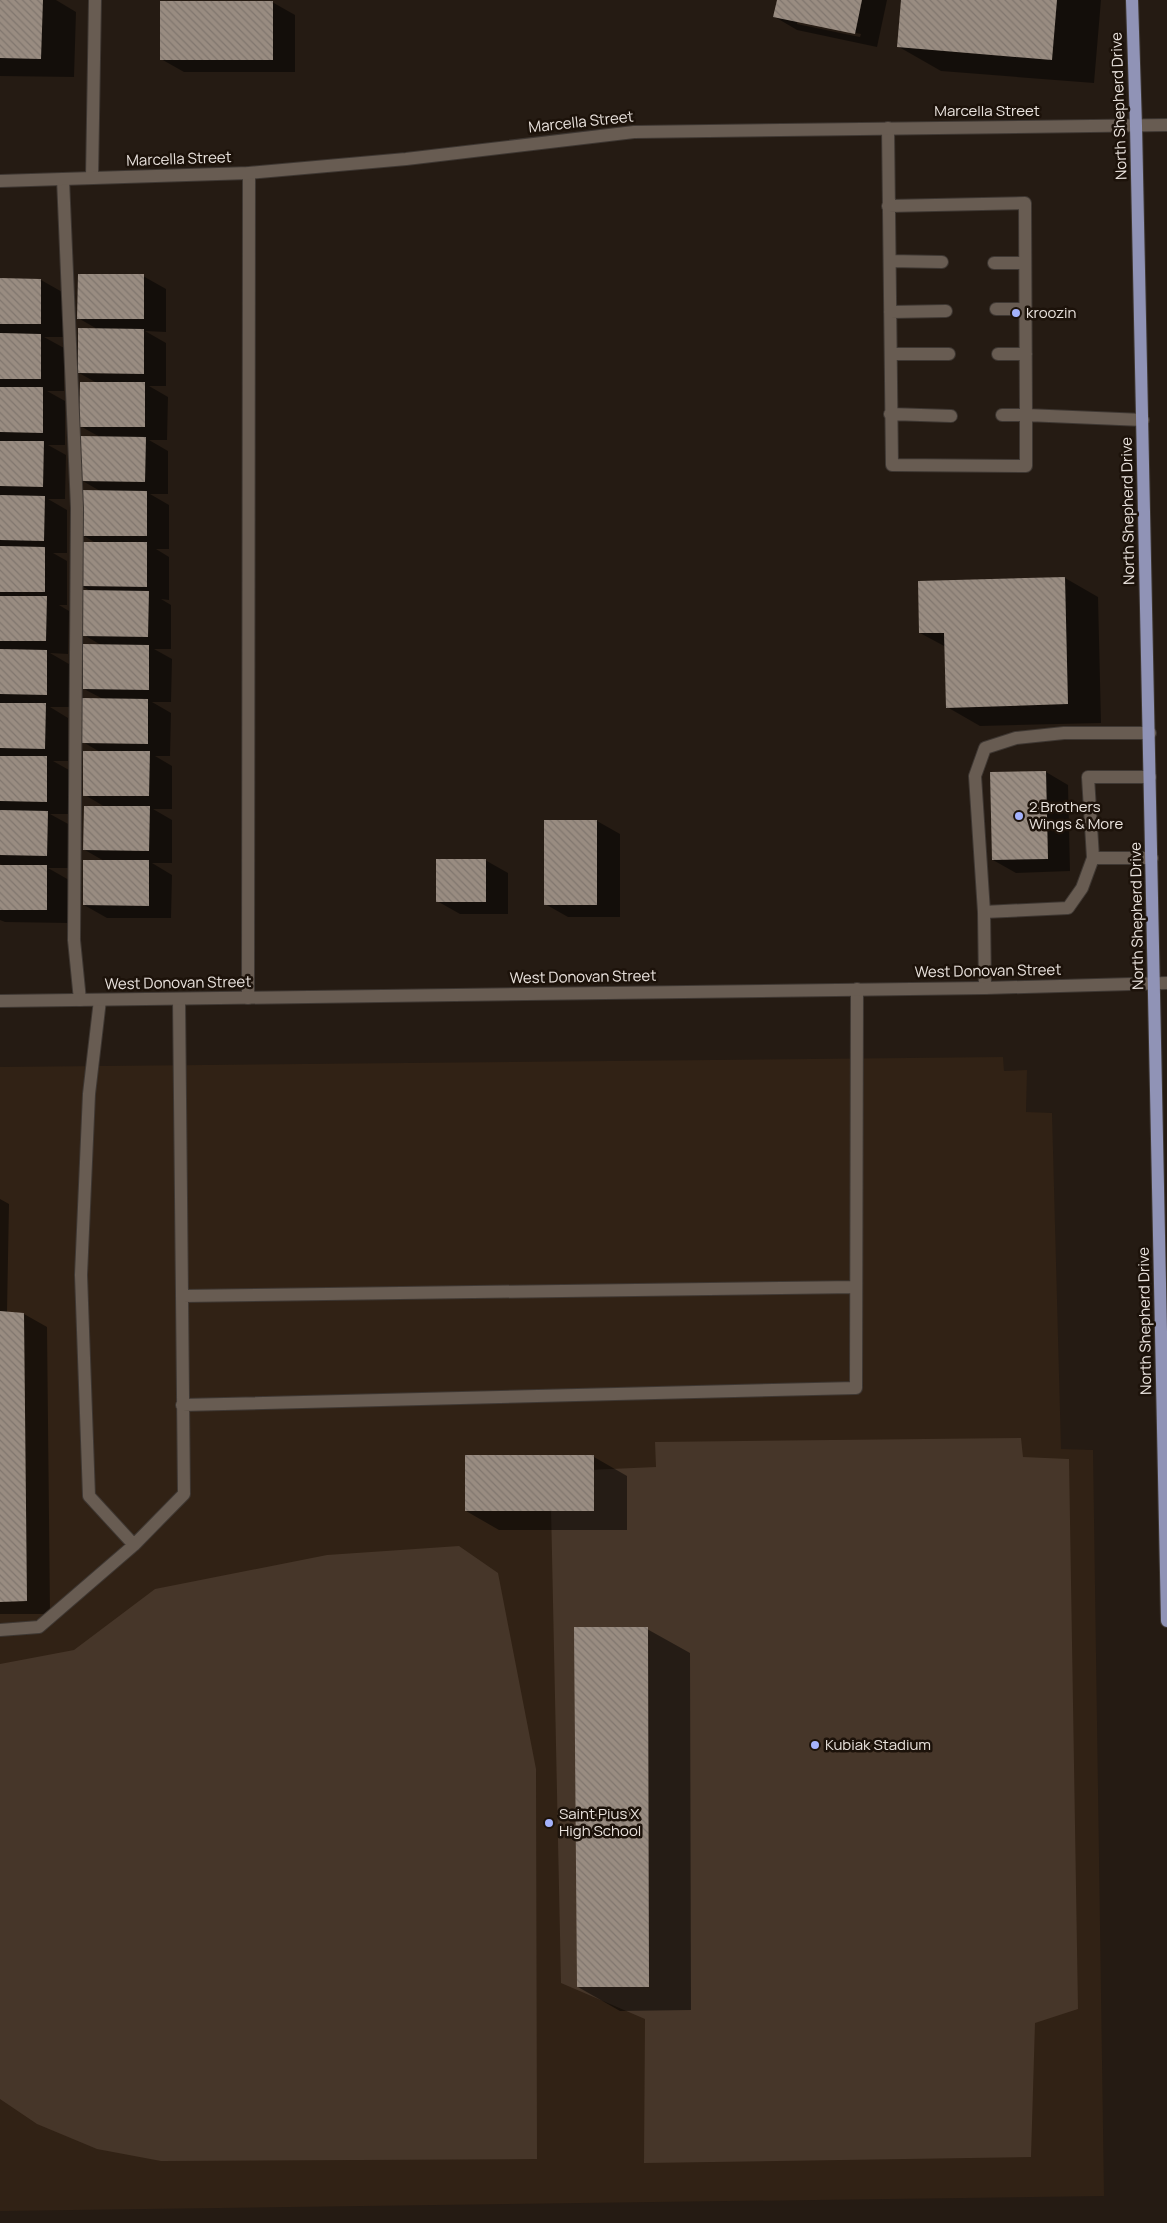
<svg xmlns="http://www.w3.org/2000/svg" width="1167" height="2223" font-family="Manrope,sans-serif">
	<defs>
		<pattern id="building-back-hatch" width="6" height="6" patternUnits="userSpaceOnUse" patternTransform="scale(1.25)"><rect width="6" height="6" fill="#998c81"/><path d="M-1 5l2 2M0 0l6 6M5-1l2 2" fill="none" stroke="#80766e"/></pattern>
	</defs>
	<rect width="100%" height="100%" fill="#251b13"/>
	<path fill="#312215" d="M1003,1057L1004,1071L1027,1070L1026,1112L1052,1113L1061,1449L1093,1450L1104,2196L0,2211V1067Z"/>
	<path fill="#463629" d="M1021,1438L1023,1457L1069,1459L1078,2009L1035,2023L1031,2157L644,2163L645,2019L561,1983L551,1507L588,1470L656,1467L655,1442Z
		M459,1546L498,1573L536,1769L537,2159L161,2161L97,2149L37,2124L0,2099V1664L74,1650L155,1589L327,1555Z"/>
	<path fill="#0007" fill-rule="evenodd" d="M0,0H56L76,12L74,77L0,76Z
		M778,0H887L877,47L797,30L775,17ZM797,21L861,34L860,37L797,24Z
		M902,0H1101L1094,83L941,71L899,47Z
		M272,2L295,15V72H184L161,59Z
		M143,276L166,289V332L145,331L166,343V386H149L168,397L167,440H149L168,451V494H150L169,505V549H156L169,557V600L161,599L171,605V649H154L172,659L171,702H152L171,713L170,756H155L172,766V809H153L172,820V863H152L172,875L171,918H107L84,905L104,861L85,850L105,807L85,795L100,752L83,742L103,699L84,689L101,645L84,635L92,592L82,586L96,543L82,535L100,491L81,480L100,437L80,426L97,383L79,373L99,330L78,318Z
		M0,280H41L64,293V337H44L64,348V391H47L65,401V445H48L66,455L65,499H48L67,510V553H53L67,561V605H59L69,611L68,654L50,653L69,664V707H50L68,718V761H53L69,770V814H50L70,825L69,868H48L69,880V923L5,922L0,920V866H3L0,864Z
		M1065,578L1098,597L1101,723L980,726L947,707L946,647L920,633Z
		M1046,772L1068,785L1070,871L1016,873L993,860Z
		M597,821L620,834V917H568L545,904Z
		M485,860L508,873V914H460L437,901Z
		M0,1199L9,1204L7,1312L24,1314L47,1327L50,1614H0Z
		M466,1457H594L627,1476V1530H499L466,1511Z
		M647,1629L690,1653L691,2010L620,2011L578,1987Z"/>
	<path fill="url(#building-back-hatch)" d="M0,0H43L41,59L0,58Z
		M777,0H862L855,34L773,17Z
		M901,0H1057L1052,60L897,47Z
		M160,1H273V60H160Z
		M78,274H144V319H77Z
		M0,278L41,279V324H0Z
		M78,328L144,329V374L78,373Z
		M0,333L41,334V379H0Z
		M80,382H145V427H79Z
		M0,387H43V433L0,432Z
		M80,436L146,437L145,482L80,481Z
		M0,441H44L43,487L0,486Z
		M81,490L147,491V536H81Z
		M0,495L45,496L44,541L0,540Z
		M81,542H147V587L81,586Z
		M0,546L45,547V592H0Z
		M1065,577L1068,704L946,708L944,633H919L918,581Z
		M82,590L149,591L148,637L82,636Z
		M0,596H47L46,641H0Z
		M83,644L149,645V690L83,689Z
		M0,649L47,650V695L0,694Z
		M82,698L148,699V744L82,743Z
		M0,703H46L45,749L0,748Z
		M83,751H150L149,796H83Z
		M0,756H47V802L0,801Z
		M1046,771L1048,859L992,860L990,772Z
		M84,806H150L149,851L83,850Z
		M0,810L48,811L47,856L0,855Z
		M544,820H597V905H544Z
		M436,859H486V902H436Z
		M83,860H149V906L83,905Z
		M0,865H47V910H0Z
		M0,1311L24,1313L27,1601L0,1602Z
		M465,1455H594V1511H465Z
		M574,1627H648L649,1987H577Z"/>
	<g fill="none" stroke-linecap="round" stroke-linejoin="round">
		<defs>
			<path id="lane" d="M888,128L892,465L1026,466V415H1002
				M92,178L95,0
				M63,179L77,508L74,940L80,1000
				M888,206L1025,203L1026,415L1143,420
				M890,261L942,262
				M994,263H1024
				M996,309H1025
				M890,312L946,311
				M891,354H949
				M998,354H1026
				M890,414L951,416
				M1093,858H1152
				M984,912L975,776L985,748L1016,738L1064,733H1150
				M985,988L984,912L1068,908L1082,888L1093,858L1088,777H1150
				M248,998L249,173
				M100,1000L89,1094L81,1275L89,1496L134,1545
				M182,1296L856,1287
				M182,1405L856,1388L857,989
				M0,1630L39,1627L134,1545L184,1494L179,999"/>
			<path id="street" d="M0,181L249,173L406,159L634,132L1167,125"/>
			<path id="secondary" d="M0,1001L985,988L1167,983"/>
			<path id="primary" d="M1132,0L1136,126L1167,1621"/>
		</defs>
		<use href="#lane" stroke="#3e3732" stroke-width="14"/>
		<use href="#street" stroke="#3e3732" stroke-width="14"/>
		<use href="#secondary" stroke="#3e3732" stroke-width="14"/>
		<use href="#primary" stroke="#3e3732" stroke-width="14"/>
		<use href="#lane" stroke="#685c52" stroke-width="12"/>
		<use href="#street" stroke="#685c52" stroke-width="12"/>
		<use href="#secondary" stroke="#685c52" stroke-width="12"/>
		<use href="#primary" stroke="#9093b6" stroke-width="12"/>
	</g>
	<g fill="#a4b2fc" stroke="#1c120a" stroke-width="2">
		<circle cx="1016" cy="313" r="5"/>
		<circle cx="1019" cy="816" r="5"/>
		<circle cx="815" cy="1745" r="5"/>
		<circle cx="549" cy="1823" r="5"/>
	</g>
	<g text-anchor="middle" stroke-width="5" stroke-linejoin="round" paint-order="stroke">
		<g font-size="15" fill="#eae3de" stroke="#1c120a">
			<text transform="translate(1119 106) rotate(-92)" y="5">North Shepherd Drive</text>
			<text x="987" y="116">Marcella Street</text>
			<text transform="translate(581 122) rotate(-6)" y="5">Marcella Street</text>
			<text transform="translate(179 159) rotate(-2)" y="5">Marcella Street</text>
			<text transform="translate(1128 511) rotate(-91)" y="5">North Shepherd Drive</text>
			<text transform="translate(1137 916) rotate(-91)" y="5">North Shepherd Drive</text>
			<text transform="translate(988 971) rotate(-1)" y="5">West Donovan Street</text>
			<text transform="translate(583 977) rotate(-1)" y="5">West Donovan Street</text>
			<text transform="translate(178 983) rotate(-1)" y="5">West Donovan Street</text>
			<text transform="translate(1145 1321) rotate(-91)" y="5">North Shepherd Drive</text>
		</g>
		<g font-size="15" fill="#eae3de" stroke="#1c120a" text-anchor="start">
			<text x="1026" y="318">kroozin</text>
			<text x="1029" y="812">2 Brothers<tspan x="1029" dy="17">Wings &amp; More</tspan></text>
			<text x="825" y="1750">Kubiak Stadium</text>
			<text x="559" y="1819">Saint Pius X<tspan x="559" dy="17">High School</tspan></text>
		</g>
	</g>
</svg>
